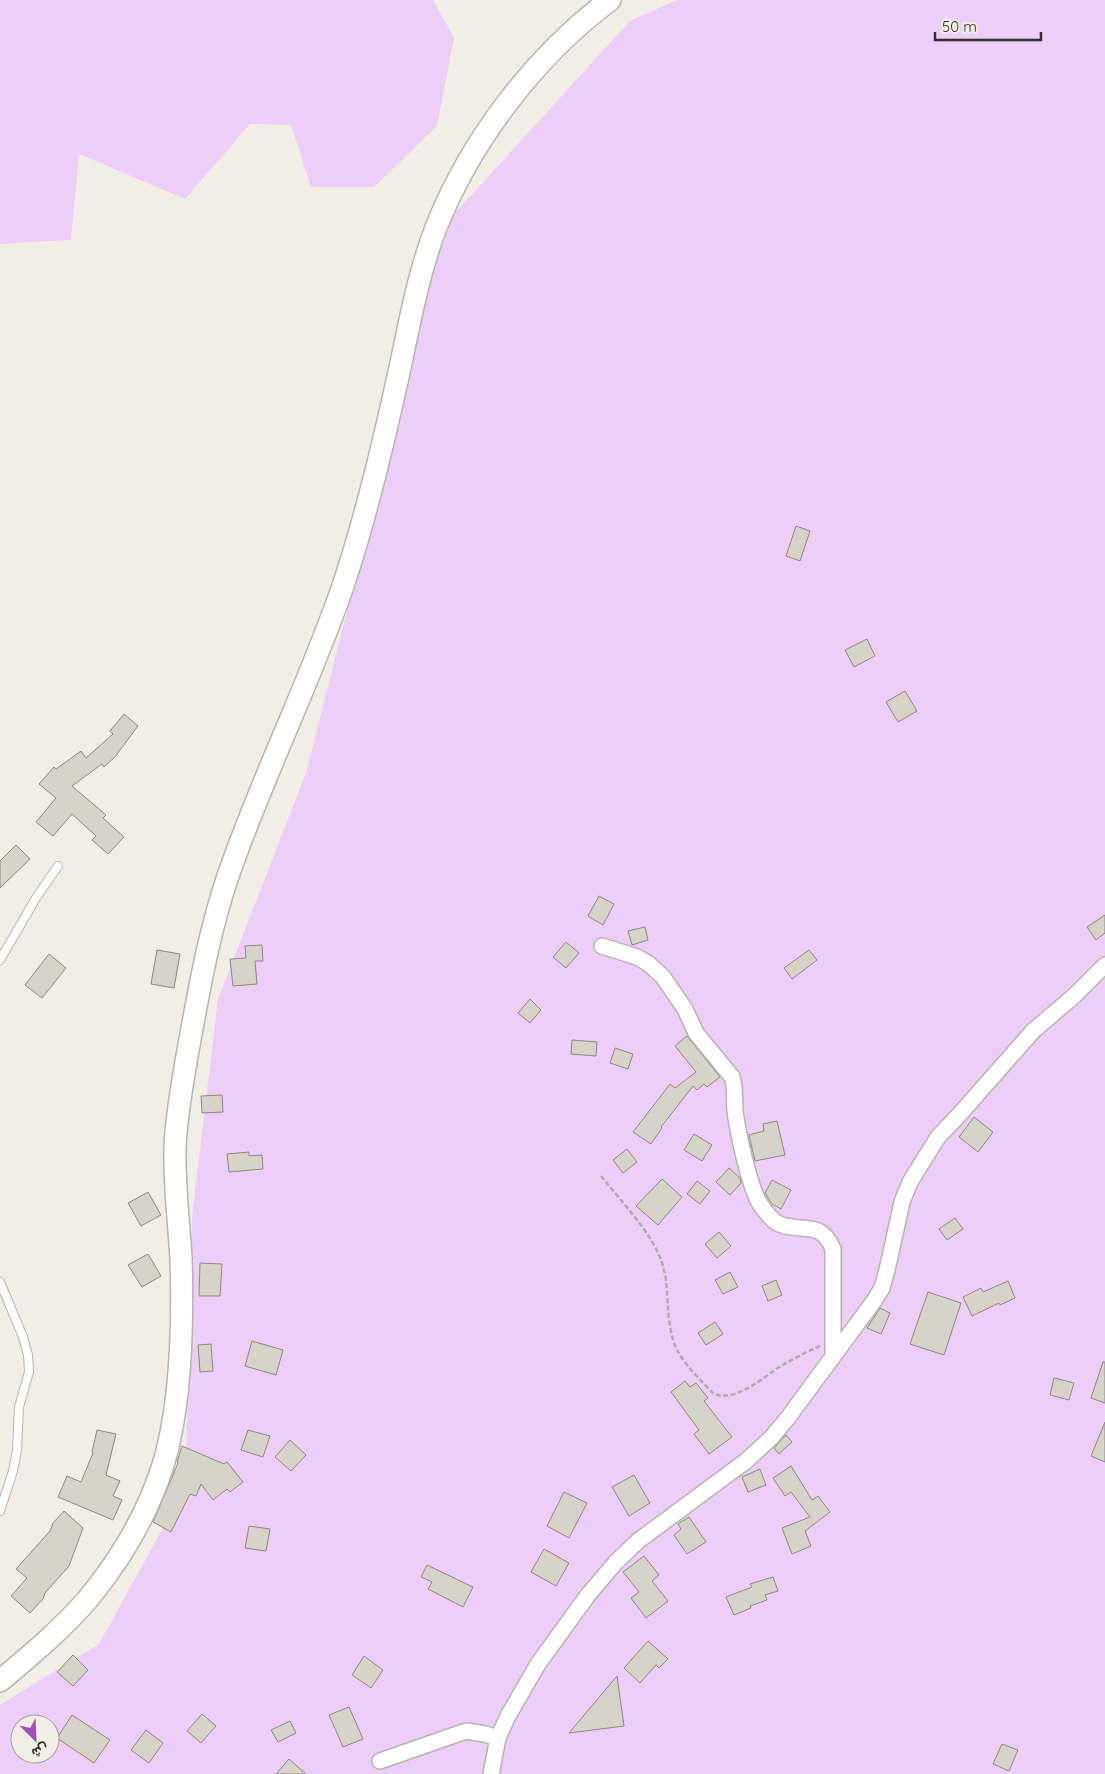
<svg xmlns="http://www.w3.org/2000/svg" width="1105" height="1774" font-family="Quicksand,Vazirmatn,sans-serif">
	<rect width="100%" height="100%" fill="#f1efe5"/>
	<path fill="#edcef9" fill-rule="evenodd" d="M0,0H433L454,38L437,126L374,187H311L291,125L250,124L185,199L79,154L71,240L0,244Z
		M677,0H1105V1774H0V1705L99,1644L185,1488L192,1217L218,999L306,773L445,224L630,21ZM20,1724H50V1754H20Z"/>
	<path fill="#d6d3c9" stroke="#8a887f" d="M796,526L810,531L800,561L786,556Z
		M867,639L875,656L854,667L845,650Z
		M905,691L917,711L898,722L886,702Z
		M124,714L138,726L117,754V755L104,767L102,764L72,786L106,815L103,818L124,837L108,854L92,840L96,836L72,814L53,836L36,822L56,798L39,784L54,767L56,769L81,751L86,758L113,734L110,731Z
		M16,845L30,859L0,888V861Z
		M599,896L614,904L603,925L588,916Z
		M1105,915V933L1096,940L1087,927Z
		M645,927L648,940L632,945L628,931Z
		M566,942L579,953L566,968L553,957Z
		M262,945L263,961H255L257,984L233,986L230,959L246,958L245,946Z
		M157,950L180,954L174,988L151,984Z
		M809,950L817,960L792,979L784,968Z
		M49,954L66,968L42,998L25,985Z
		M530,999L541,1010L530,1023L518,1013Z
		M687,1036L720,1077L707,1087L704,1084L697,1090L693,1086L661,1127L662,1128L651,1144L633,1132L670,1084L675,1088L696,1072L675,1046Z
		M572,1040L597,1042L596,1056L571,1054Z
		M615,1048L633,1054L628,1069L610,1063Z
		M222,1095L223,1112L202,1113L201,1096Z
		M974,1117L993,1132L978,1152L959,1137Z
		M777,1121L785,1155L755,1161L749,1135L764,1131L763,1124Z
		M694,1134L712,1145L702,1161L684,1150Z
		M627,1149L637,1162L623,1173L613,1160Z
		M249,1152V1156L262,1155L263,1169L229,1172L227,1154Z
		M729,1168L740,1178L741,1183L730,1195L716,1182Z
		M662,1179L682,1197L658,1225L636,1206Z
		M772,1180L791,1190L781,1209L772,1204L765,1193Z
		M697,1181L710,1191L700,1204L687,1194Z
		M148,1192L161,1215L141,1226L128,1203Z
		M955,1218L963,1229L947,1240L939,1229Z
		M719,1232L731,1246L717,1258L705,1244Z
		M148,1254L161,1276L142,1287L128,1265Z
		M200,1263L222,1264L220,1296H199Z
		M730,1272L738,1287L723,1294L715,1280Z
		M776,1280L782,1295L768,1301L762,1286Z
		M1008,1281L1015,1298L1000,1305L999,1303L972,1316L963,1297L981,1288L983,1292Z
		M928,1292L961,1303L944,1355L910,1344Z
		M880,1308L890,1313L881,1334L867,1328Z
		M715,1322L723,1334L706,1345L698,1333Z
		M252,1341L283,1350L276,1375L245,1366Z
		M211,1344L213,1371L200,1372L198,1345Z
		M1103,1362H1105V1403L1091,1398Z
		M1054,1378L1074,1383L1069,1400L1050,1395Z
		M685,1381L690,1387L696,1383L708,1398L704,1401L732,1437L709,1454L694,1434L699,1430L671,1392Z
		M1105,1422V1462L1091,1456Z
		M97,1430L116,1434L106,1475L120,1481L113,1496L122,1500L113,1520L58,1497L67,1476L81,1482L93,1453L92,1452Z
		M248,1430L270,1436L263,1457L241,1450Z
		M786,1435L792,1442L779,1454L774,1448Z
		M290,1440L306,1455L291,1471L275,1457Z
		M182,1446L224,1464L227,1462L243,1482L230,1492L227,1489L213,1500L201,1484L196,1496L190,1494L171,1532L153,1522L178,1463L177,1462Z
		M791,1466L812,1500L818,1496L830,1512L805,1531L811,1546L792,1554L782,1528L810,1517L791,1492L785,1496L773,1478Z
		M760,1469L766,1485L748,1492L742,1477Z
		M634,1475L650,1503L629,1516L612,1487Z
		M564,1492L587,1503L569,1538L547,1526Z
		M64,1511L83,1528L69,1566L45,1593L43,1599L30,1613L11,1596L27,1578L16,1569L50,1531L53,1523Z
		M689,1517L706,1542L687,1554L674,1535L681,1529L678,1524Z
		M249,1526L270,1529L266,1551L245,1548Z
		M544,1549L569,1563L556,1586L531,1572Z
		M644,1556L659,1575L652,1581L668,1601L646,1618L631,1598L639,1592L623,1572Z
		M427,1565L473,1587L463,1607L428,1589L432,1582L421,1577Z
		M773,1577L778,1591L765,1595L767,1600L750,1606L751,1608L734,1615L726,1597L752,1587L750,1584Z
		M648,1641L668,1659L659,1668L656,1665L640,1683L624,1668Z
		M73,1655L88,1670L73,1686L57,1672Z
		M364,1656L383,1670L371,1688L352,1675Z
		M617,1676L624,1726L569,1733Z
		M349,1707L363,1739L343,1747L329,1715Z
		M202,1714L216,1726L201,1743L187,1731Z
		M72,1715L110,1740L94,1763L57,1738Z
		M290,1721L296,1733L278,1742L271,1730Z
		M146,1730L163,1743L149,1763L131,1750Z
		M1002,1744L1018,1750L1009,1771L993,1764Z
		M289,1759L306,1774H276Z"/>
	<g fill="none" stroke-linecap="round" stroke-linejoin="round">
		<defs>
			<path id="lane" d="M0,960L36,898L58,866
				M0,1282L23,1337L28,1355L29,1372L19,1407L17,1450L13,1471L0,1511"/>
			<path id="street" d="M602,946L637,957L649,964L663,977L685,1009L696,1033L732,1077C736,1088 734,1100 735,1111C738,1133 749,1186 760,1204C765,1211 773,1223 782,1225C804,1232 822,1221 833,1249V1357
				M380,1761L466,1731L485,1734L498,1738
				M491,1774L498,1738L508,1716L538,1664L588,1595L616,1562L638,1541L746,1461L771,1438L787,1419L874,1301L882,1288L887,1270L902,1202L910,1182L938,1137L959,1115L1033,1031L1074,996L1105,965"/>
			<path id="secondary" d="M0,1681C31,1655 62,1629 88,1599C121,1559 149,1511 164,1462C182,1400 183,1323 181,1259C179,1222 174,1185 175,1148C176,1117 182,1087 187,1056C198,996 208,935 228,876C262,777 310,683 344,583C367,513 384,440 400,368C410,320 419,271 437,225C472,139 535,56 610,0"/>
		</defs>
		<use href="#lane" stroke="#b7b5ab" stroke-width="10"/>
		<use href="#street" stroke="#b7b5ab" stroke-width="18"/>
		<use href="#secondary" stroke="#b7b5ab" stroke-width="24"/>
		<path stroke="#aeada5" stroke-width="2.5" stroke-dasharray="5 2.5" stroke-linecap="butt" d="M601,1176C620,1200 651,1232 661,1260C667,1275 667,1293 668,1309C669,1322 671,1338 677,1350C685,1365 702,1382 714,1394C737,1402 762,1378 781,1366C793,1359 806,1352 820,1346"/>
		<use href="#lane" stroke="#fff" stroke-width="8"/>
		<use href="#street" stroke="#fff" stroke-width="15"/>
		<use href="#secondary" stroke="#fff" stroke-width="21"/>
	</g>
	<g transform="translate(35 1739) rotate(156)"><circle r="24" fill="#f1efe5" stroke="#a3a29a"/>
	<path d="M0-4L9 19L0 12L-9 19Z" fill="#a24fbe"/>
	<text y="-8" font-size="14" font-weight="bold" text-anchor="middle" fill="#2f2e2a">ش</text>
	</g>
	<path d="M935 32v8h106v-8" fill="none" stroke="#2f2e2a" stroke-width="2.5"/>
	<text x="942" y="32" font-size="15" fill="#2f2e2a" stroke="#f1efe5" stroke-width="4" paint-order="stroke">50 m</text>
</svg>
